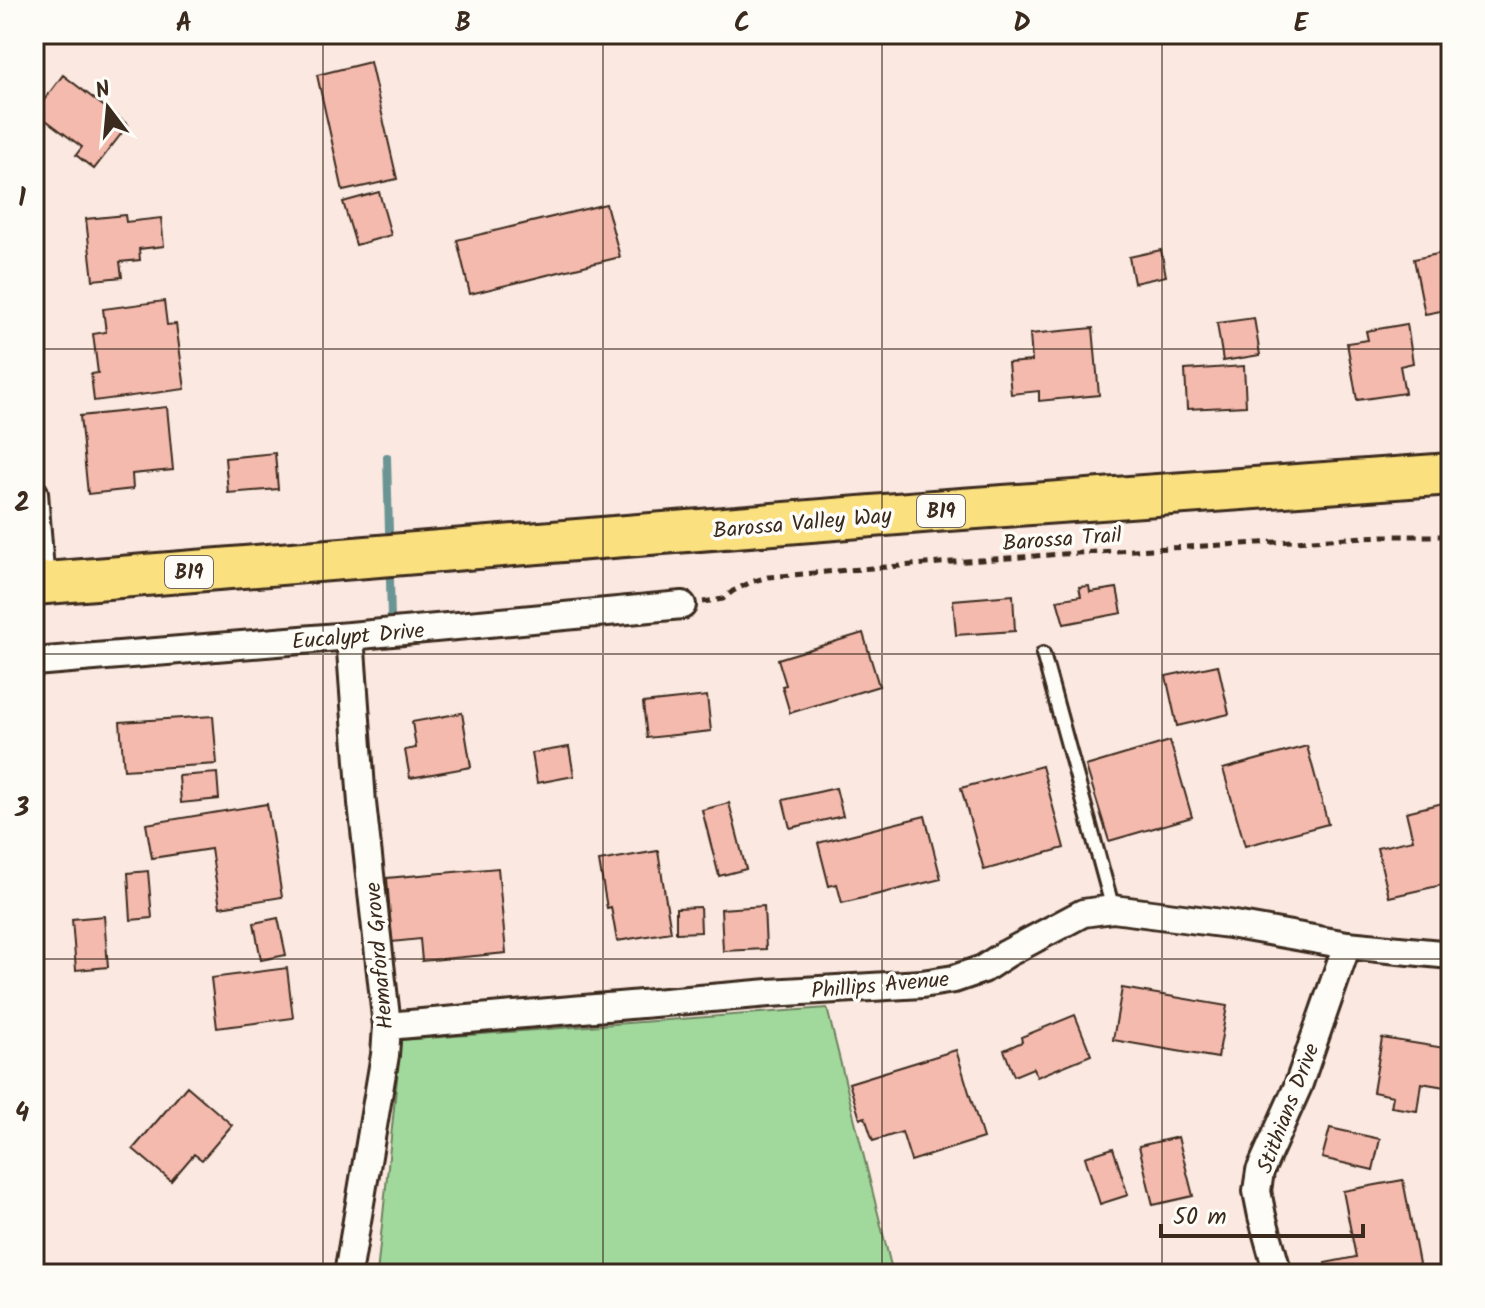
<svg xmlns="http://www.w3.org/2000/svg" width="1485" height="1308" font-family="Kalam,sans-serif">
	<rect width="100%" height="100%" fill="#fae8e1"/>
	<filter id="ink" filterUnits="userSpaceOnUse"><feTurbulence type="fractalNoise" baseFrequency=".0125" numOctaves="2"/><feDisplacementMap in="SourceGraphic" scale="16" xChannelSelector="R" yChannelSelector="G"/><feConvolveMatrix kernelMatrix="1 2 1 2 8 2 1 2 1" color-interpolation-filters="sRGB"/></filter>
	<g filter="url(#ink)">
		<path fill="#a1d99d" stroke="#6e825e" stroke-width="2" d="M827,1008L893,1274H377L401,1040Z"/>
		<g fill="none" stroke-linecap="round" stroke-linejoin="round">
			<path stroke="#6b9594" stroke-width="8" d="M387,457L389,531
				M390,580L391,619"/>
		</g>
		<path fill="#f4baae" stroke="#3b2a1e" stroke-width="2" d="M370,62L397,179L343,191L317,75Z
			M63,75L128,125L94,169L76,155L82,147L35,112Z
			M379,192L391,235L356,245L343,202Z
			M606,204L620,257L470,294L457,240Z
			M125,215L126,222L161,218L164,246L139,249L140,260L120,262L122,277L93,280L86,219Z
			M1161,250L1166,276L1134,283L1129,257Z
			M1447,252L1451,270V309L1425,314L1414,259Z
			M164,301L167,325L176,324L185,389L94,401L91,374L98,373L93,334L106,332L103,309Z
			M1254,318L1260,355L1223,361L1217,323Z
			M1407,324L1413,363L1400,366L1405,393L1357,400L1347,343L1368,340L1366,331Z
			M1093,328L1099,395L1039,401V391L1011,394L1008,363L1032,361L1030,334Z
			M1244,366L1246,406L1187,409L1185,370Z
			M167,407L173,470L132,474L133,489L88,494L80,416Z
			M275,453L278,489L228,493L225,458Z
			M1089,586L1090,592L1117,588L1122,613L1064,624L1057,600L1081,596L1079,587Z
			M1013,595L1015,631L956,635L953,600Z
			M863,633L879,686L790,713L782,686L786,685L778,659Z
			M1218,665L1229,714L1177,726L1166,676Z
			M707,696L711,731L647,738L643,703Z
			M462,713L471,767L410,778L405,750L416,748L412,722Z
			M213,716L217,764L124,770L120,722Z
			M1170,741L1192,817L1109,841L1086,766Z
			M1307,746L1328,824L1245,846L1223,769Z
			M569,747L574,776L537,783L532,753Z
			M1042,766L1064,848L984,870L961,788Z
			M217,773L219,799L181,803L179,776Z
			M836,788L843,816L790,828L783,800Z
			M1451,801V883L1389,897L1377,848L1413,840L1406,812Z
			M729,803L746,869L719,876L702,810Z
			M267,804L282,897L220,907L211,849L152,858L146,824Z
			M925,816L941,879L842,903L837,884L829,886L818,843Z
			M658,851L671,932L617,941L611,907L607,908L599,861Z
			M498,868L506,953L422,961L420,939L392,942L387,878Z
			M148,871L152,918L131,920L128,873Z
			M764,906L766,949L723,951L721,909Z
			M700,907L701,932L676,933V908Z
			M104,916L108,967L76,970L72,919Z
			M278,918L286,955L261,960L254,923Z
			M287,968L293,1018L217,1028L211,978Z
			M1122,988L1227,1006L1218,1058L1113,1040Z
			M1075,1015L1091,1055L1037,1077L1033,1068L1014,1076L1004,1050L1022,1042L1021,1037Z
			M1382,1038L1451,1049V1088L1421,1083L1417,1111L1391,1107L1393,1096L1373,1092Z
			M956,1050L983,1138L911,1161L902,1132L873,1141L865,1117L860,1119L849,1083Z
			M187,1086L232,1125L202,1160L194,1154L171,1181L133,1149Z
			M1330,1128L1380,1139L1373,1170L1322,1158Z
			M1178,1137L1193,1196L1153,1205L1139,1146Z
			M1113,1148L1128,1195L1100,1204L1085,1157Z
			M1403,1180L1421,1274H1328L1325,1263L1356,1257L1343,1191Z"/>
		<g fill="none" stroke-linecap="round" stroke-linejoin="round">
			<defs>
				<path id="service" d="M1043,654L1113,909"/>
				<path id="minor" d="M34,493L41,584
					M34,662L350,636L682,605
					M387,1026L769,993L922,984L954,979L983,969L1006,954L1083,913L1113,909L1229,924L1347,945L1451,955
					M348,1274L385,1055L387,1026L362,803L350,636
					M1278,1274L1262,1216L1257,1191L1260,1171L1298,1086L1347,945"/>
				<path id="primary" d="M34,584L934,511L1451,474"/>
			</defs>
			<use href="#service" stroke="#3b2a1e" stroke-width="18"/>
			<use href="#minor" stroke="#3b2a1e" stroke-width="32"/>
			<use href="#primary" stroke="#3b2a1e" stroke-width="46"/>
			<path stroke="#3b2a1e" stroke-width="5" stroke-dasharray="8 6" stroke-linecap="butt" d="M703,602L723,599L733,591L751,582L768,577L872,568L1062,554L1383,536H1451"/>
			<use href="#service" stroke="#fdfcf7" stroke-width="12"/>
			<use href="#minor" stroke="#fdfcf7" stroke-width="26"/>
			<use href="#primary" stroke="#fbe080" stroke-width="40"/>
		</g>
	</g>
	<path fill="none" stroke="#3b2a1e" stroke-width="2" stroke-opacity="0.55" d="M323,34V1274M603,34V1274M882,34V1274M1162,34V1274M34,349H1451M34,654H1451M34,959H1451"/>
	<g text-anchor="middle" stroke-width="7" stroke-linejoin="round" paint-order="stroke">
		<g fill="#fdfcf7" stroke="#75695f" stroke-width="2">
			<rect x="917" y="495" width="48" height="32" rx="6"/>
			<rect x="165" y="556" width="48" height="32" rx="6"/>
		</g>
		<g font-size="20" font-weight="bold" fill="#3b2a1e">
			<text x="941" y="518">B19</text>
			<text x="189" y="579">B19</text>
		</g>
		<g font-size="22" fill="#3b2a1e" stroke="#fdfcf7">
			<text transform="translate(802 522) rotate(-5)" y="8">Barossa Valley Way</text>
			<text transform="translate(1062 538) rotate(-4)" y="8">Barossa Trail</text>
			<text transform="translate(358 635) rotate(-5)" y="8">Eucalypt Drive</text>
			<text transform="translate(378 956) rotate(-95)" y="8">Hemaford Grove</text>
			<text transform="translate(880 984) rotate(-5)" y="8">Phillips Avenue</text>
			<text transform="translate(1287 1108) rotate(-69)" y="8">Stithians Drive</text>
		</g>
	</g>
	<rect width="1485" height="1308" fill="none" stroke="#fdfcf7" stroke-width="88"/>
	<g transform="translate(108 108) rotate(344)" stroke="#fdfcf7" stroke-width="6" paint-order="stroke">
	<path d="M0-6L14 30L0 20L-14 30Z" fill="#3b2a1e"/>
	<text y="-12" font-size="22" font-weight="bold" text-anchor="middle" fill="#3b2a1e">N</text>
	</g>
	<path d="M1161 1224v12h202v-12" fill="none" stroke="#3b2a1e" stroke-width="4"/>
	<text x="1173" y="1224" font-size="24" fill="#3b2a1e" stroke="#fdfcf7" stroke-width="6" paint-order="stroke">50 m</text>
	<rect x="44" y="44" width="1397" height="1220" fill="none" stroke="#3b2a1e" stroke-width="3"/>
	<g font-size="26" text-anchor="middle" font-weight="bold" fill="#3b2a1e">
		<text x="184" y="31">A</text>
		<text x="463" y="31">B</text>
		<text x="742" y="31">C</text>
		<text x="1022" y="31">D</text>
		<text x="1301" y="31">E</text>
		<text x="22" y="206">1</text>
		<text x="22" y="511">2</text>
		<text x="22" y="816">3</text>
		<text x="22" y="1121">4</text>
	</g>
</svg>
